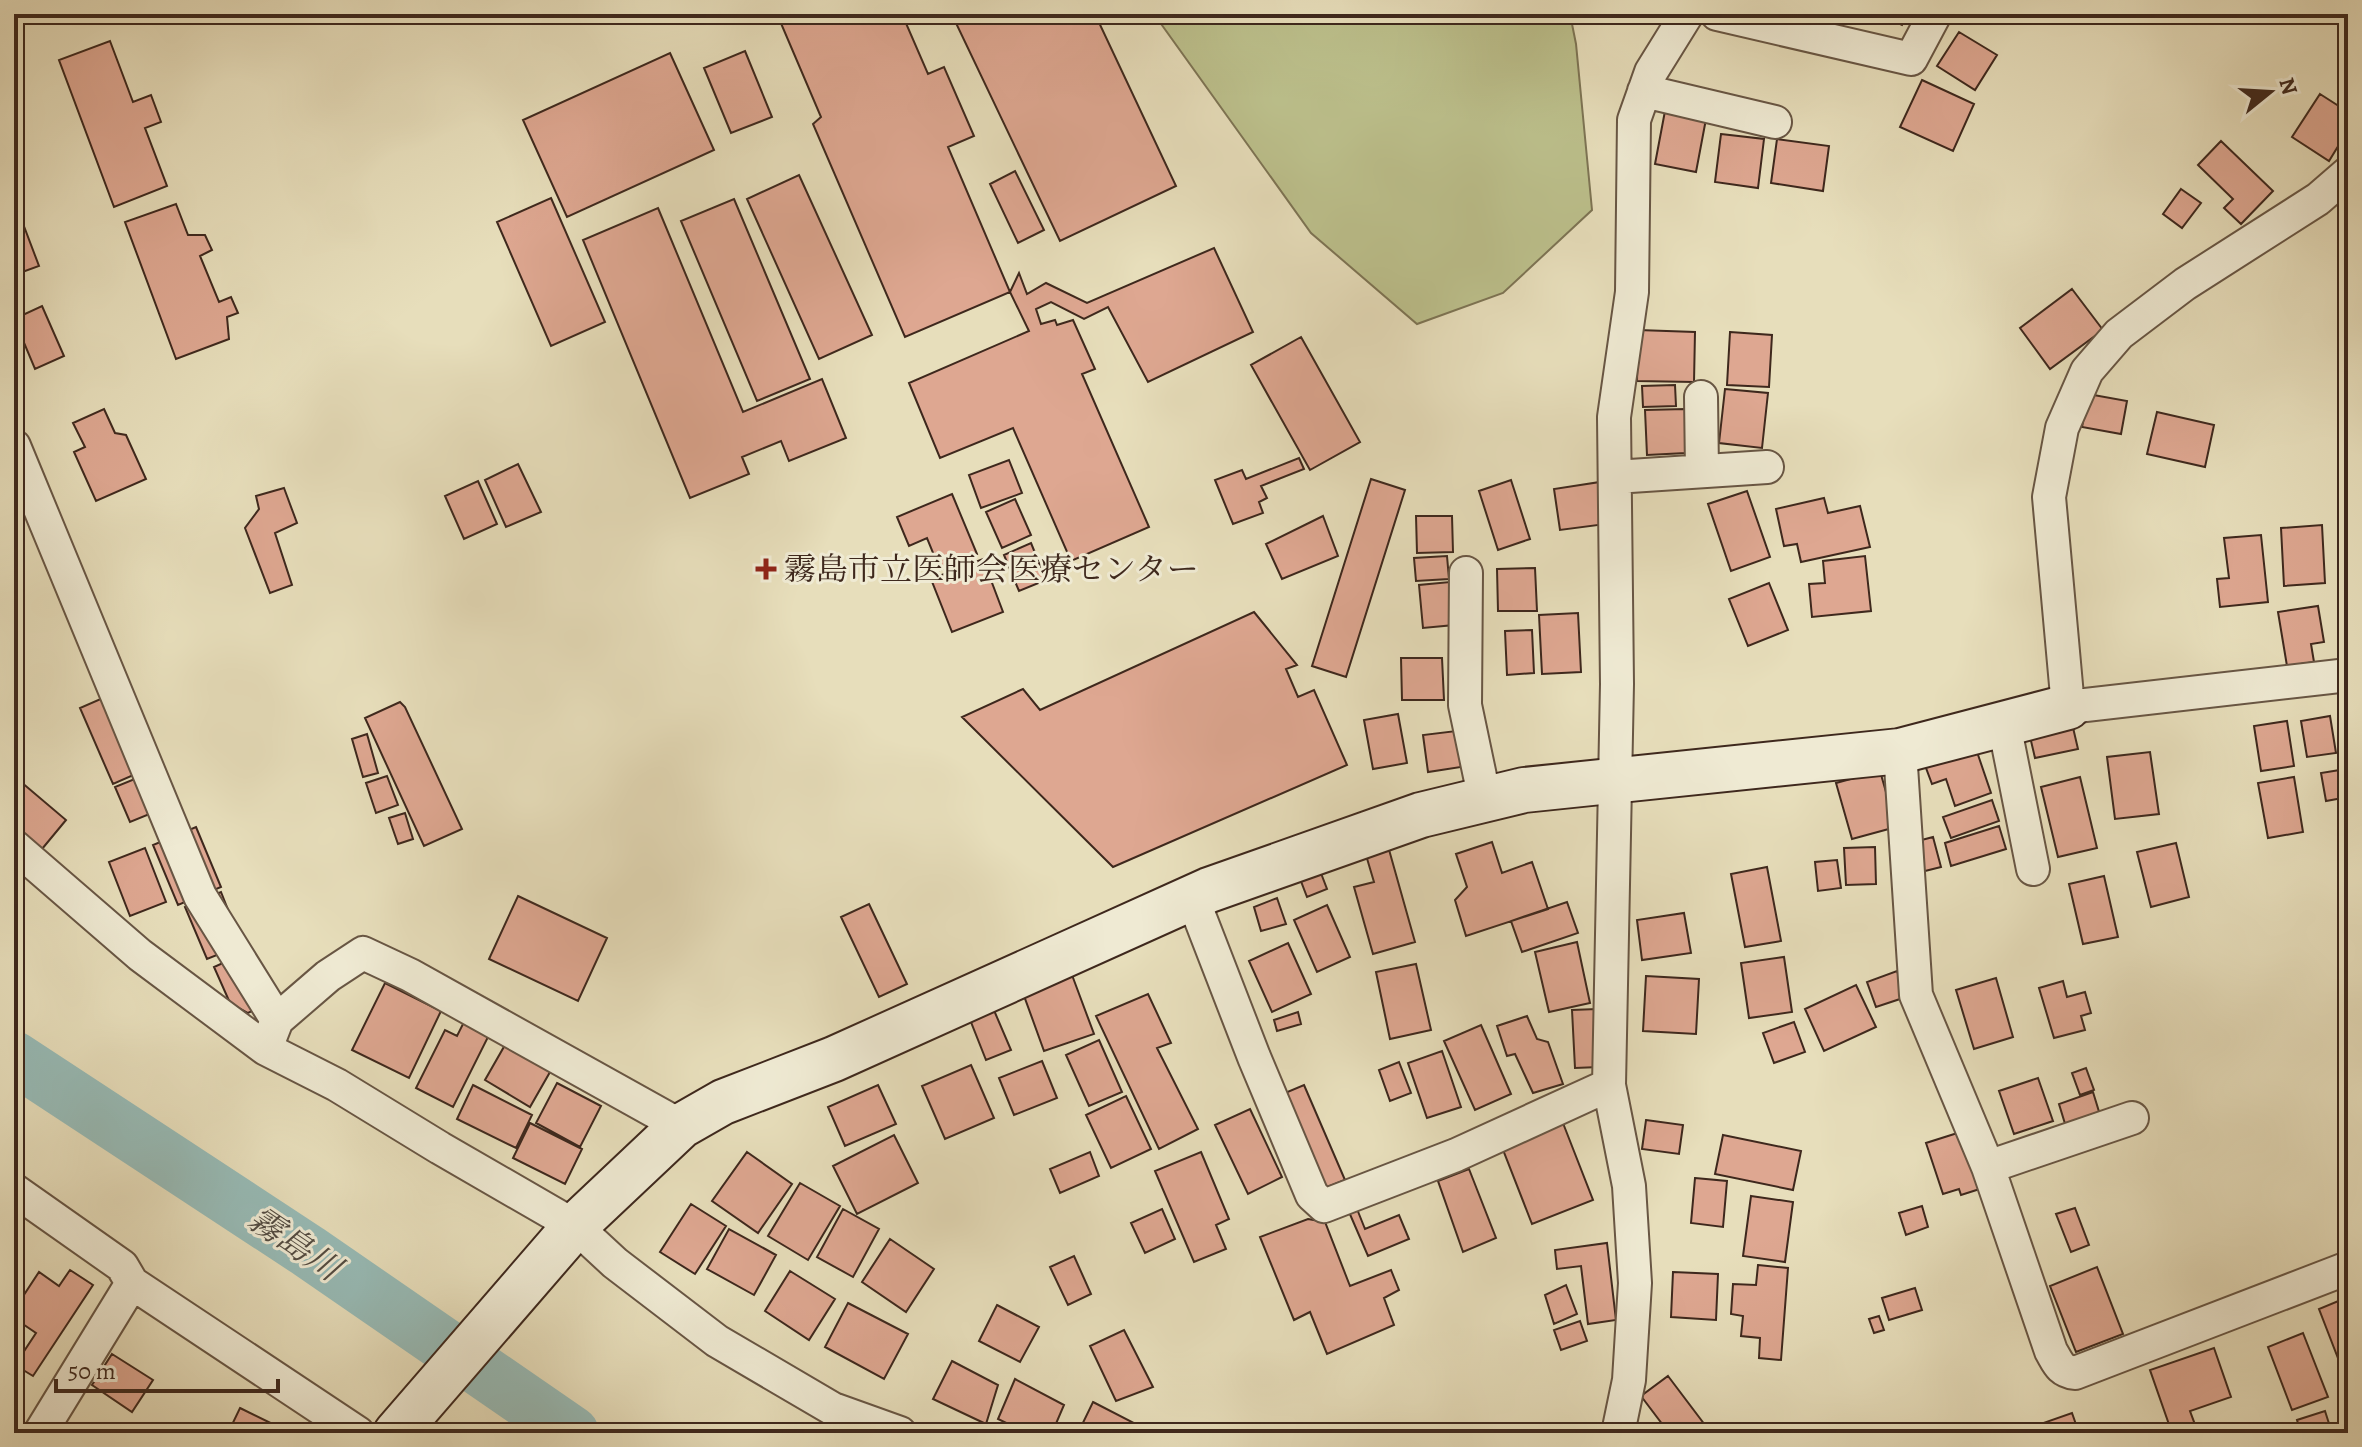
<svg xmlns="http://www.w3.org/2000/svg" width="2362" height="1447" font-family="Alegreya,'Noto Serif JP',serif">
	<rect width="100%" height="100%" fill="#e7debb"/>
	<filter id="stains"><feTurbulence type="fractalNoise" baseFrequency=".0025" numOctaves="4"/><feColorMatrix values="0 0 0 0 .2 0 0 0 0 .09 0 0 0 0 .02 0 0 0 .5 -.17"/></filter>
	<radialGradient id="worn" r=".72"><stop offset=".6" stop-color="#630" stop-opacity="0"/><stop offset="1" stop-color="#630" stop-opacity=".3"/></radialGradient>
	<path fill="#bcc08c" stroke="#7d7454" stroke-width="2" d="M1154,14H1570L1576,44L1592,210L1503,293L1417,324L1311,233Z"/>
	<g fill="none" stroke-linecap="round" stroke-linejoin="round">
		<path stroke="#98bbb6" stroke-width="54" d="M14,1058L308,1251L572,1433"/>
	</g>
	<path fill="#dea791" stroke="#3e281d" stroke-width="2" d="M777,14H902L928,74L944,67L974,136L948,147L1010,292L905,337L813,124L821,117Z
		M970,14H1095L1176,186L1060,241L955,21Z
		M1802,14H1848L1839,33Z
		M1879,14H1908L1902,25Z
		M1998,14H2018L2014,22Z
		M1959,32L1997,55L1975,90L1937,66Z
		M110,41L133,102L151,95L161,122L145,128L167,186L114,207L59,60Z
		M745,51L772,117L731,133L704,68Z
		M670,53L714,150L567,217L523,120Z
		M1922,80L1974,104L1953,151L1900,127Z
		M2320,94L2348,112V130L2329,161L2292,137Z
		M1665,111L1706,119L1696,172L1655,164Z
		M1721,134L1764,139L1758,188L1715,182Z
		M1777,139L1829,146L1823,191L1771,183Z
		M2221,141L2273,191L2241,224L2224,208L2233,199L2198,165Z
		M1015,171L1044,230L1018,243L990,184Z
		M799,175L872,335L819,359L747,199Z
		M2181,189L2201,203L2182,228L2163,214Z
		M14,197L22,217L14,221Z
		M551,198L605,322L551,346L497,222Z
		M734,199L810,379L757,401L681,221Z
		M176,204L188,235H205L212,250L200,256L219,302L231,297L238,313L227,317L229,339L176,359L125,222Z
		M658,208L743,412L822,379L846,438L789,461L781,441L742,457L749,474L690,498L583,240Z
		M22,221L39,266L14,275V224Z
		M1214,248L1253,332L1148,382L1108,307L1084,319L1051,302L1036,309L1041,324L1055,320L1057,325L1073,320L1095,369L1082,374L1149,527L1071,561L1013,428L940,458L909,383L1029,331L1010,292L1019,273L1027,294L1046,283L1087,303Z
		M2072,289L2103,330L2050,369L2020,328Z
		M42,306L64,356L35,369L14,319Z
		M1638,330L1695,332L1694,382L1637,381Z
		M1730,332L1772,335L1769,387L1727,385Z
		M1301,337L1360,442L1310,470L1251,365Z
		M1675,385L1676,406L1643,407L1642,386Z
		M1725,389L1768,393L1762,448L1719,443Z
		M2088,394L2127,401L2121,434L2082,427Z
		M104,409L115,433L126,435L146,479L96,501L74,452L85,447L73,423Z
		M1685,409L1686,453L1647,455L1645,410Z
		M2157,412L2214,425L2205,467L2147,454Z
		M1299,458L1304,469L1261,486L1267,498L1259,502L1263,513L1233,524L1215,480L1242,470L1246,479Z
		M1009,460L1022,493L981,508L969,475Z
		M518,464L541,512L506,527L485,480Z
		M1371,479L1405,490L1346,677L1312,666Z
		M1511,480L1530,539L1498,550L1479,491Z
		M478,481L497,524L464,539L445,496Z
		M1600,482L1606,524L1560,530L1554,489Z
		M284,488L297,523L275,533L292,585L270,593L245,528L259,509L256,496Z
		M1747,491L1770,557L1731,571L1708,504Z
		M952,494L977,554L940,570L927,538L909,546L897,517Z
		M1824,498L1828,513L1860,506L1870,547L1801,562L1797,544L1784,546L1776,509Z
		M1015,499L1031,535L1002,548L986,512Z
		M1323,516L1338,556L1282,579L1266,544Z
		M1416,516H1452L1453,552L1417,553Z
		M2322,525L2325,583L2284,586L2281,528Z
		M2261,535L2268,602L2220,607L2217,579L2229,578L2224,538Z
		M1031,543L1046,580L1019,591L1004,555Z
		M1447,556L1449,579L1416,581L1414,558Z
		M1865,556L1871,611L1812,617L1809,584L1825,583L1823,561Z
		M983,559L1003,612L952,632L931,579Z
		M1535,568L1537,611H1498L1497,569Z
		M1450,582L1454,625L1423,628L1419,585Z
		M1769,583L1788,630L1748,646L1729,599Z
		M2318,606L2324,642L2311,644L2314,662L2287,666L2278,612Z
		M1254,612L1297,665L1286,669L1298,697L1314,690L1347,765L1113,867L962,717L1023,689L1040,710Z
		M1578,613L1581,672L1542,674L1539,615Z
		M1532,630L1534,673L1507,675L1505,631Z
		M1401,658H1442L1444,700H1402Z
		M128,687L161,763L113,784L80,708Z
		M400,702L405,707L462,829L424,846L365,718Z
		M1398,714L1407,763L1373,769L1364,720Z
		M2330,716L2336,753L2307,757L2301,721Z
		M2071,719L2078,749L2035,758L2028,728Z
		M2287,721L2294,766L2261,771L2254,726Z
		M1456,731L1461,767L1428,772L1423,735Z
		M367,734L378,773L363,777L352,739Z
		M1974,743L1991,793L1955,806L1946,779L1932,784L1923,760Z
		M2150,752L2159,814L2115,819L2107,757Z
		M2346,769L2348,797L2326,801L2321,773Z
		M1880,771L1896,827L1852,839L1836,783Z
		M14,776L66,820L42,849L14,825Z
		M142,776L157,811L130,822L115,787Z
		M387,776L398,805L376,813L366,783Z
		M2080,777L2097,848L2058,857L2041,787Z
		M2294,777L2303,832L2268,838L2258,783Z
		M1992,800L1999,821L1951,838L1943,817Z
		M405,813L413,839L398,844L389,818Z
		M1999,826L2006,849L1951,866L1945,843Z
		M196,827L221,887L178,905L153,845Z
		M1933,837L1941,867L1921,872L1914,842Z
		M1386,839L1415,942L1373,954L1354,887L1374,882L1363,845Z
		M1492,842L1502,873L1532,862L1548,909L1466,936L1455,900L1467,887L1456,854Z
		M2176,843L2189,897L2151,907L2137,852Z
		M1875,847L1876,884L1846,885L1844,848Z
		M145,848L166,902L130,916L109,862Z
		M1837,860L1841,888L1818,891L1815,862Z
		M1767,867L1781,941L1745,947L1731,874Z
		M1319,868L1327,889L1307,897L1299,876Z
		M2104,876L2118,937L2083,944L2069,884Z
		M221,892L242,945L207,959L185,907Z
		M518,896L607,938L578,1001L489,959Z
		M1277,898L1286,924L1261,931L1254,907Z
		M1567,902L1578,933L1522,952L1511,921Z
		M869,904L907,984L879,997L841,917Z
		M1327,905L1350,957L1317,972L1294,920Z
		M1684,913L1691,953L1642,960L1637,920Z
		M1577,942L1590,1003L1549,1012L1535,952Z
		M1288,943L1311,994L1272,1012L1249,961Z
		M245,953L267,1004L248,1013L230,1003L214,967Z
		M1784,957L1792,1012L1749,1018L1741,963Z
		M1416,964L1431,1030L1390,1039L1376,972Z
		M1897,971L1906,997L1876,1007L1867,982Z
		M1072,975L1094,1034L1044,1051L1023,993Z
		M1646,976L1699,979L1696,1034L1643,1031Z
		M1996,978L2013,1037L1974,1049L1956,990Z
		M2063,981L2067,997L2085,992L2091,1013L2081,1016L2085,1030L2054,1038L2039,988Z
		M385,983L441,1011L409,1078L352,1050Z
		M1856,985L1876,1027L1824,1051L1805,1009Z
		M1148,994L1171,1043L1157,1048L1198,1129L1159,1149L1096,1016Z
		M993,1008L1011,1050L986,1060L969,1017Z
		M1597,1009L1599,1067L1575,1068L1572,1010Z
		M1298,1012L1301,1024L1277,1031L1274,1020Z
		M1527,1016L1537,1039L1548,1042L1563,1084L1533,1093L1515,1054L1507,1056L1497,1026Z
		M466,1018L491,1031L453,1107L416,1088L445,1030L457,1036Z
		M1794,1022L1805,1052L1774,1063L1763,1033Z
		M1481,1025L1511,1094L1475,1110L1444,1041Z
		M1099,1040L1122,1092L1089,1106L1066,1055Z
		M505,1045L550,1072L530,1107L485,1080Z
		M1442,1051L1461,1107L1427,1118L1408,1063Z
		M1042,1061L1057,1098L1014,1115L999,1078Z
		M1399,1062L1411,1093L1390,1101L1379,1070Z
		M971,1065L994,1118L945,1139L922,1086Z
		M2086,1068L2094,1090L2080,1095L2072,1073Z
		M2038,1078L2053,1121L2014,1134L1999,1091Z
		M557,1083L601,1106L580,1147L536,1123Z
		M473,1085L532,1115L516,1148L457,1119Z
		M878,1085L896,1124L845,1146L828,1107Z
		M1304,1085L1345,1180L1325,1188L1285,1093Z
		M2093,1092L2100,1115L2066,1127L2059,1104Z
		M1126,1096L1151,1149L1111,1168L1086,1115Z
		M1250,1109L1282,1177L1248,1194L1215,1125Z
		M1561,1118L1593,1200L1532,1224L1500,1142Z
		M1646,1120L1683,1125L1679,1154L1642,1149Z
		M530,1123L582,1149L565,1184L513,1158Z
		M1970,1129L1989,1186L1961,1195L1959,1189L1943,1194L1926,1143Z
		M894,1135L918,1183L857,1214L833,1166Z
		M1723,1135L1801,1151L1793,1190L1715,1174Z
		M747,1152L792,1184L758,1233L712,1201Z
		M1090,1152L1099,1176L1060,1193L1050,1169Z
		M1201,1152L1229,1219L1216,1225L1226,1249L1194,1262L1155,1171Z
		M1469,1169L1496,1238L1463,1252L1438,1181Z
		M1695,1178L1727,1181L1723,1227L1691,1223Z
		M800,1183L840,1206L808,1260L768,1236Z
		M1751,1196L1793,1202L1785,1262L1743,1256Z
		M691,1204L726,1226L695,1274L660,1252Z
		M1922,1206L1928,1227L1906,1235L1899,1213Z
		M2075,1208L2089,1245L2071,1252L2056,1214Z
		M843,1209L879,1229L853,1277L817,1257Z
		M1162,1209L1175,1239L1145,1253L1131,1223Z
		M1357,1209L1365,1229L1399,1215L1409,1239L1368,1256L1349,1212Z
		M1308,1219L1325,1222L1350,1286L1391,1270L1399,1290L1384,1298L1394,1325L1327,1354L1310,1312L1294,1320L1260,1237Z
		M729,1229L776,1255L754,1295L707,1269Z
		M890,1239L934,1269L906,1312L862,1282Z
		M1607,1243L1616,1320L1588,1324L1581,1266L1557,1269L1555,1250Z
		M1074,1256L1091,1294L1068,1305L1050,1267Z
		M1758,1265L1788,1268L1781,1360L1759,1358L1760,1338L1741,1336L1743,1316L1731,1314L1733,1284L1756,1285Z
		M2097,1267L2123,1334L2076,1352L2050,1286Z
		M70,1270L93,1285L33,1376L15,1365L36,1333L14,1318V1310L39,1272L59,1286Z
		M790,1271L835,1299L809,1340L765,1311Z
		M1673,1272L1718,1274L1716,1320L1671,1317Z
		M1566,1285L1577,1314L1554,1324L1545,1295Z
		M1915,1288L1922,1310L1889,1320L1882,1298Z
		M2348,1297V1363L2341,1366L2319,1309Z
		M848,1303L908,1334L884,1379L825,1347Z
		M997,1305L1039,1327L1020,1362L979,1341Z
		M1879,1316L1884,1330L1874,1333L1869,1319Z
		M1580,1321L1587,1341L1561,1350L1554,1330Z
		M1124,1330L1153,1387L1116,1401L1090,1346Z
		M2303,1333L2328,1397L2292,1410L2268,1347Z
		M2214,1348L2231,1397L2190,1411L2197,1430L2189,1433H2172L2150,1370Z
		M112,1354L153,1380L132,1412L92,1385Z
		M952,1361L998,1385L986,1424L933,1399Z
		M1668,1376L1711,1433H1669L1641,1396Z
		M1015,1379L1064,1405L1052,1433H1027L998,1419Z
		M1093,1402L1134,1423L1127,1433H1078Z
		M240,1408L291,1433H228Z
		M2325,1411L2332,1433H2301L2297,1420Z
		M2072,1413L2079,1433H2031L2029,1428Z
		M134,1426L152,1433H131Z"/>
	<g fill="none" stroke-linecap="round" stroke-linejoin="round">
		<defs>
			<path id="street" d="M1717,14L1911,59L1935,14
				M1644,91L1775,122
				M2348,173L2318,199L2185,284L2119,334L2087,371L2062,428L2049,497L2068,707L2348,675
				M1701,397L1702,471
				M14,446L200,896L277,1020
				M1615,477L1767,467
				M1466,573L1465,705L1485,800
				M2004,724L2033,869
				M1900,751L1916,995L1988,1167L2051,1351C2058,1363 2060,1371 2075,1373L2348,1268
				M14,846L140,955L266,1049L337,1085L440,1148L575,1226L615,1263L717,1341L833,1409L900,1433
				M1192,897L1254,1057L1312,1195L1324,1206L1456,1155L1609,1085
				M270,1038L277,1020L328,976L363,953L410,975L681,1126
				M1988,1167L2132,1118
				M14,1190L122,1266L132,1283L358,1433
				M40,1433L132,1283
				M1618,1433L1629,1380L1635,1283L1629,1186L1609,1085L1617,684L1614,417L1632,292L1634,120L1651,72L1687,14"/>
			<path id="secondary" d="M396,1433L575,1226L681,1126L723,1102L834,1059L1209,890L1421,815L1524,790L1900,751L2068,707"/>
		</defs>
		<use href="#street" stroke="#685644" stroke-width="36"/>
		<use href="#secondary" stroke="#3e281d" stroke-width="48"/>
		<use href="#street" stroke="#efead3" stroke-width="32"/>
		<use href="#secondary" stroke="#efead3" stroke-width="44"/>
	</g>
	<path fill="#8f2418" stroke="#efead3" stroke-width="3" d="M762 557h8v8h8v8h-8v8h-8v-8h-8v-8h8z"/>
	<g text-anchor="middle" stroke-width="6" stroke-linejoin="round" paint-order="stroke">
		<g font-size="32" fill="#3e281d" stroke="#efead3" text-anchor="start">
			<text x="784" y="580">霧島市立医師会医療センター</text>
		</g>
		<g font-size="34" font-style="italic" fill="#544d43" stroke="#efead3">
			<text transform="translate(295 1243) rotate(34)" y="12">霧島川</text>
		</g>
	</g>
	<rect width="2362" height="1447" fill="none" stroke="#e7debb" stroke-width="48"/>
	<rect x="16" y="16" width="2330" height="1415" fill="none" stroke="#3e281d" stroke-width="4"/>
	<rect x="24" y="24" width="2314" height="1399" fill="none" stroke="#3e281d" stroke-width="2"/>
	<g transform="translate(2270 92) rotate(72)" stroke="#efead3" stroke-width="6" paint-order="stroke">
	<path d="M0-6L14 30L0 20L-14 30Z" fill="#3e281d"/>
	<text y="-12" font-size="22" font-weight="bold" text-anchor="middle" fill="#3e281d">N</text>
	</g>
	<path d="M56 1379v12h222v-12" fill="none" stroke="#3e281d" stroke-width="4"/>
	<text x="68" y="1379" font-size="24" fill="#3e281d" stroke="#efead3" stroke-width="6" paint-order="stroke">50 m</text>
	<rect width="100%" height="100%" filter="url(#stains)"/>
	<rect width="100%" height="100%" fill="url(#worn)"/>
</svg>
